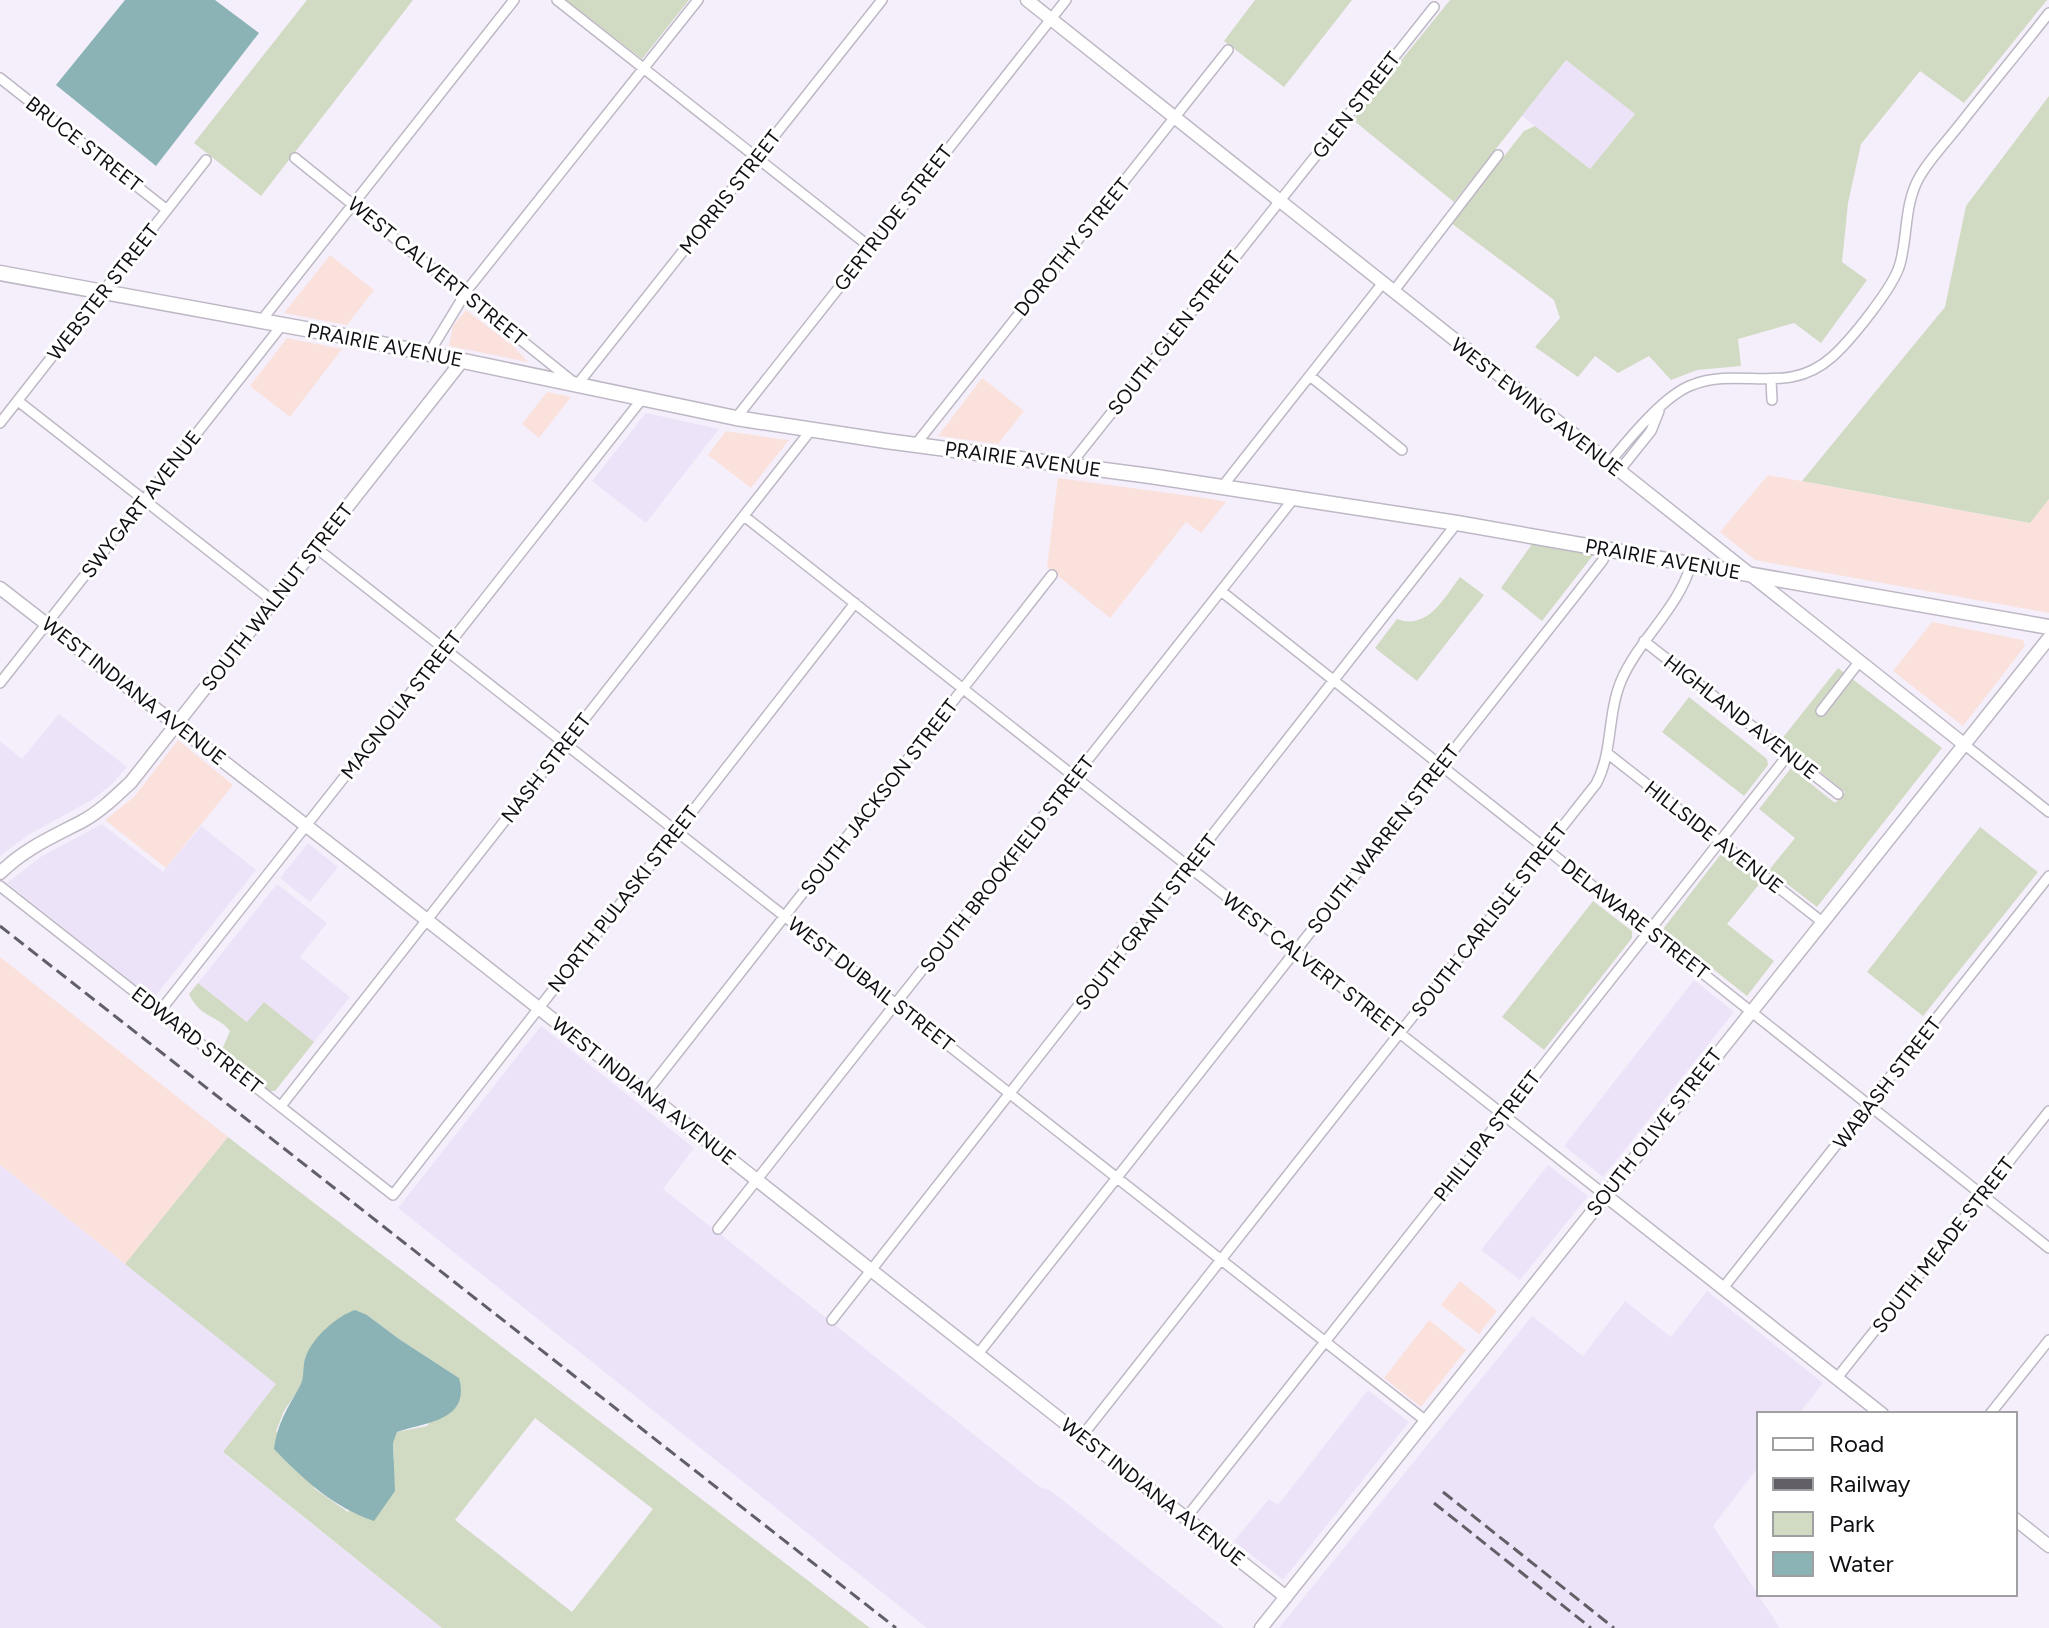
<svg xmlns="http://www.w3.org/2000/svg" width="2049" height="1628" font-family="Figtree,sans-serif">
	<rect width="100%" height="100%" fill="#f5effc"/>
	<path fill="#fbe1db" d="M330,255L374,290L347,325L284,313Z
		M466,310L513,346L528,362L449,346L453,326Z
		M287,338L342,349L290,417L250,386Z
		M982,378L1024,411L998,444L938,436Z
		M547,392L571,397L539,438L522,424Z
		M726,431L779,439L789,440L751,488L708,455Z
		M1768,475L2029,523L2049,499V613L1755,560L1720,532Z
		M1058,478L1205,498L1226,502L1201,533L1186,522L1110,618L1047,567Z
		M1932,622L2023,640L2025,646L1963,726L1893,671Z
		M178,740L233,785L166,868L105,820L134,797Z
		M0,957L228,1137L125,1264L0,1165Z
		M1460,1281L1497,1311L1479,1334L1441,1305Z
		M1429,1320L1466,1350L1421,1407L1384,1378Z"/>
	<path fill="#ece3f9" d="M1566,60L1635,114L1590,169L1522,116Z
		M646,413L719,429L646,523L592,481Z
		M59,714L127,767L112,784L92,800L28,835L0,856V741L22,759Z
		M102,824L163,872L201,826L256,870L153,999L7,883L42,856Z
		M308,843L338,867L310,902L280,878Z
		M277,884L327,923L300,957L350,997L314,1042L264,1002L248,1022L198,983Z
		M1694,980L1734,1012L1603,1177L1564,1146Z
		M541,1026L694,1148L663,1189L1040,1487L1050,1490L1224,1628H927L398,1208Z
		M0,1165L277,1384L223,1453L442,1628H0Z
		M1548,1165L1588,1196L1520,1280L1481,1250Z
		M1707,1291L1823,1383L1799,1414H1759V1466L1713,1526L1780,1628H1279L1532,1316L1583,1356L1625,1301L1671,1337Z
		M1368,1390L1409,1422L1283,1580L1234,1541L1269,1499L1278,1505Z"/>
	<path fill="#d1dac2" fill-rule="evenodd" d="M307,0H413L261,196L194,143Z
		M566,0H689L642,59Z
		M1255,0H1352L1284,87L1224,41Z
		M1450,0H2047L1964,103L1920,71L1861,144L1848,203L1842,262L1867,280L1821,343L1794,323L1738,339L1741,366L1697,370L1671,380L1649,356L1618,373L1595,356L1578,377L1535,347L1560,318L1554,300L1451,223L1524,131L1535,126L1590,169L1635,114L1566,60L1454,202L1353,120Z
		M2049,96V499L2030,523L1802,481L1945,307L1966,206Z
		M1532,544L1594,554L1542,621L1501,588Z
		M1460,577L1484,595L1417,681L1375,648L1397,619C1427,631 1445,597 1460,577Z
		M1838,668L1942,748L1817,907L1769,870L1795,838L1759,809L1791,768L1835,803L1845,792L1781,740Z
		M1689,697L1767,759L1768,765L1744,796L1662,732Z
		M1980,827L2038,872L1923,1016L1867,972Z
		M1721,854H1726L1761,882L1727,924L1774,961L1747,996L1663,929Z
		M1593,901L1632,931V938L1544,1050L1502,1017Z
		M198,983L247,1022L264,1002L314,1042L275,1091H270L221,1052L230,1031C216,1014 200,1018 189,994Z
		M228,1137L870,1628H442L223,1452L276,1384L125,1264ZM367,1315L399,1339L459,1378L427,1426L397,1432L393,1442L394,1459L348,1512L315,1489L276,1431L284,1411L302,1384L306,1355ZM535,1418L653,1509L572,1612L455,1520Z"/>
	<path fill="#8bb3b5" d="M125,0H215L259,33L156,166L56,85Z
		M355,1310L367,1315L399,1339L459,1378C471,1421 425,1422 397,1432L393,1443L395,1491L374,1521C333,1507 304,1480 274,1449C277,1424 288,1407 300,1386C305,1377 302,1365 306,1356C313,1337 337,1316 355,1310Z"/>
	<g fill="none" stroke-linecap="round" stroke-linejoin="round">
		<defs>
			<path id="minor" d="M557,0L870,247
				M0,78L167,210
				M295,158L577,385L882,0
				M1393,292L1498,155
				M261,321L514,0
				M429,353L468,289L698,0
				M1310,376L1402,450
				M1771,380L1772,400
				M18,401L273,601
				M736,418L1066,0
				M0,423L206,160
				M916,444L1228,50
				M1609,463C1628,440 1664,395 1692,385C1741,366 1787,397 1832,357C1850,341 1894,287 1900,264C1908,235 1904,203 1920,176C1931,157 1948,140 1961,123C1990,86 2020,50 2049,13
				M1070,465L1434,7
				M1619,471L1651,431L1659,411
				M1222,487L1382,284
				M744,516L1605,1195
				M315,547L1426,1421
				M1221,591L2049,1248
				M1644,641L1838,794
				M0,683L282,325
				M1821,711L1859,662
				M1965,745L2049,812
				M1607,753L1821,921
				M0,886L393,1195L855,603
				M160,1011L642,399
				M646,1093L1052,575
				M281,1106L811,430
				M718,1229L1294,498
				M1723,1288L2049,876
				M832,1320L1457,523
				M978,1354L1575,596L1603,560L1607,549
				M1837,1378L2049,1111
				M1990,1414L2049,1340
				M1082,1436L1596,784C1613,753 1607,715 1621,681C1639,639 1679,608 1691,564
				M1186,1518L1788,755"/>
			<path id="tertiary" d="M1027,0L1965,745
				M0,588L371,876L1286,1597
				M0,873C24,849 52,837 81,822C100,812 116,796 131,782L462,361
				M1605,1195L1882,1414
				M2015,1519L2049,1546
				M1261,1628L2049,638"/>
			<path id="primary" d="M0,273L344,336L736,418L886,441L1150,476L1457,523L2049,627"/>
		</defs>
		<use href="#minor" stroke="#beb8c5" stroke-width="12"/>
		<use href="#tertiary" stroke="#beb8c5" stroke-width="15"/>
		<use href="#primary" stroke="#beb8c5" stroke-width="17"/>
		<use href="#minor" stroke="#fff" stroke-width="9"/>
		<use href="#tertiary" stroke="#fff" stroke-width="12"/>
		<use href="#primary" stroke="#fff" stroke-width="14"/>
		<path stroke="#615e66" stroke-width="3" stroke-dasharray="12 6" stroke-linecap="butt" d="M0,926L896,1628
			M1443,1492L1614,1628
			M1434,1503L1591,1628"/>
	</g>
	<g text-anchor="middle" stroke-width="6" stroke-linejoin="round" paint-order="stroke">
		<g font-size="20" fill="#110f14" stroke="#fff">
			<text transform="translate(1356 105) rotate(-52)" y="7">GLEN STREET</text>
			<text transform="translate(84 144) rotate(38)" y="7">BRUCE STREET</text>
			<text transform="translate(730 192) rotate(-52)" y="7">MORRIS STREET</text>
			<text transform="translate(893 218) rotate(-52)" y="7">GERTRUDE STREET</text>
			<text transform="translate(1072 247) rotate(-51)" y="7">DOROTHY STREET</text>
			<text transform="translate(437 271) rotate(39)" y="7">WEST CALVERT STREET</text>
			<text transform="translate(103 292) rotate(-52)" y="7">WEBSTER STREET</text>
			<text transform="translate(1174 333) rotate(-52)" y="7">SOUTH GLEN STREET</text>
			<text transform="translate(385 345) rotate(11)" y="7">PRAIRIE AVENUE</text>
			<text transform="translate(1537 407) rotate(38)" y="7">WEST EWING AVENUE</text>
			<text transform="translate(1023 459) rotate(8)" y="7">PRAIRIE AVENUE</text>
			<text transform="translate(141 504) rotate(-52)" y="7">SWYGART AVENUE</text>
			<text transform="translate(1663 559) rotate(10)" y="7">PRAIRIE AVENUE</text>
			<text transform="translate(277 597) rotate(-52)" y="7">SOUTH WALNUT STREET</text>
			<text transform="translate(134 691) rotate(38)" y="7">WEST INDIANA AVENUE</text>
			<text transform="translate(401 705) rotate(-52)" y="7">MAGNOLIA STREET</text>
			<text transform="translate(1741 717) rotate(38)" y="7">HIGHLAND AVENUE</text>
			<text transform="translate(546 768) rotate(-52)" y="7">NASH STREET</text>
			<text transform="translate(879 797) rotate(-52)" y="7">SOUTH JACKSON STREET</text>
			<text transform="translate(1714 837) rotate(38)" y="7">HILLSIDE AVENUE</text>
			<text transform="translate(1383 839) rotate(-52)" y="7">SOUTH WARREN STREET</text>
			<text transform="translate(1007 864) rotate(-52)" y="7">SOUTH BROOKFIELD STREET</text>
			<text transform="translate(623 899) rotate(-52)" y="7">NORTH PULASKI STREET</text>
			<text transform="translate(1635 919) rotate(38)" y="7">DELAWARE STREET</text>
			<text transform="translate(1489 920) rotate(-52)" y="7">SOUTH CARLISLE STREET</text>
			<text transform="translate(1146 922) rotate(-52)" y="7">SOUTH GRANT STREET</text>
			<text transform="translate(1313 965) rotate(38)" y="7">WEST CALVERT STREET</text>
			<text transform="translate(871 984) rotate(38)" y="7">WEST DUBAIL STREET</text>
			<text transform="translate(197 1040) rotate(38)" y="7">EDWARD STREET</text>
			<text transform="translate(1887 1083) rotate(-52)" y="7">WABASH STREET</text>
			<text transform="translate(644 1091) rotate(38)" y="7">WEST INDIANA AVENUE</text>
			<text transform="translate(1654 1132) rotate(-52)" y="7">SOUTH OLIVE STREET</text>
			<text transform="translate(1487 1136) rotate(-52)" y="7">PHILLIPA STREET</text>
			<text transform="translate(1943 1245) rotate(-52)" y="7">SOUTH MEADE STREET</text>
			<text transform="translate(1153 1492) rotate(38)" y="7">WEST INDIANA AVENUE</text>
		</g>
	</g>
	<rect x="1757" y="1412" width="260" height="184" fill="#ffffff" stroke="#a09fa1" stroke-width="2"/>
	<rect x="1773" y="1438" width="40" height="12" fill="#ffffff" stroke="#a09fa1" stroke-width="2"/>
	<text x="1829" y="1452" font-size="24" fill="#110f14">Road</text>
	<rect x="1773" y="1478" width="40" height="12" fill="#615e66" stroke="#a09fa1" stroke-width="2"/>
	<text x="1829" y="1492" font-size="24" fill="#110f14">Railway</text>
	<rect x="1773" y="1512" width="40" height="24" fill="#d1dac2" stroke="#a09fa1" stroke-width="2"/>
	<text x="1829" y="1532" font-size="24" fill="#110f14">Park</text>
	<rect x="1773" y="1552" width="40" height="24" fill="#8bb3b5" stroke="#a09fa1" stroke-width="2"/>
	<text x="1829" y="1572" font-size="24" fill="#110f14">Water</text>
</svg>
